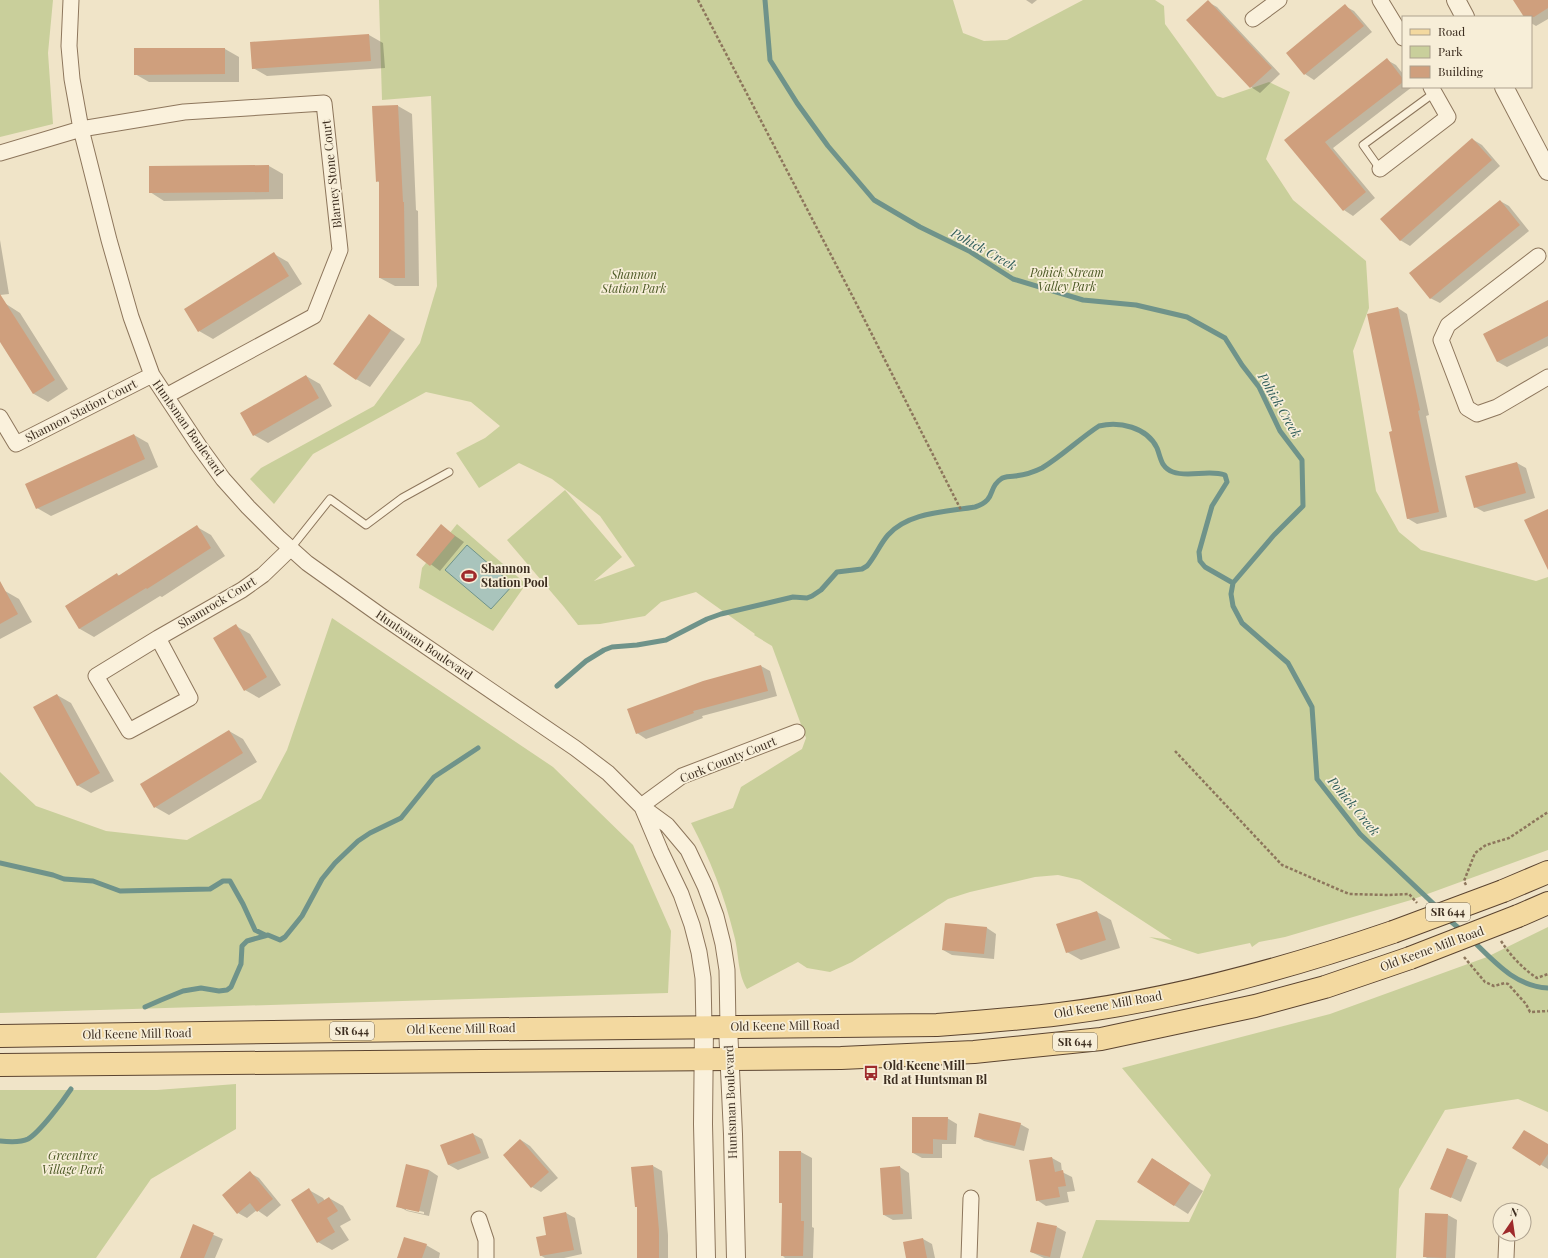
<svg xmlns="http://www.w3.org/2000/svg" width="1548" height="1258" font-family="'Playfair Display',serif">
	<rect width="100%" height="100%" fill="#f0e4c8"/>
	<path fill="#c9cf9b" d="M0,0H53L48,53L53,124L0,137Z
		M379,0H953L963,33L984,41L1007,40L1083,0H1155L1164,6L1165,24L1217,96L1223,98L1269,82L1290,92L1266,159L1293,200L1366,261L1369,308L1353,351L1376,491L1399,532L1421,550L1536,581L1548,577V850L1411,900L1285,937L1259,942L1252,947L1250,943L1198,954L1149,937L1172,940L1080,880L1058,875L1035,877L970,892L948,899L852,962L830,972L807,968L798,962L747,989C737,973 739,952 734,935C724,894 710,859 691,823L733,808L741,787L802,749L806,738L772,646L754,635L755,634L696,592L661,602L645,616L600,624L578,625L564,607L507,540L565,490L622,557L594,581L635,566L600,516L552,479L519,463L479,488L456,453L485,438L500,426L471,402L426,392L313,454L274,504L250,479L261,468L374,406L420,343L437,286L431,96L382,100Z
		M457,524L526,584L493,631L419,588L422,568Z
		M332,618L553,767L633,845L671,931L668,993L0,1013V772L36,806L106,831L187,840L261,799L287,750Z
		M1548,927V1112L1518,1099L1445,1110L1399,1189L1396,1258H1082L1096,1220L1189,1222L1211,1175L1122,1068L1330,1014L1487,957Z
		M236,1084V1129L151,1179L96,1258H0V1090H157Z"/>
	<path fill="#a9c4bc" stroke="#6f938a" d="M467,545L513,585L491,609L445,570Z"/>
	<path fill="#0003" fill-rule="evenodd" d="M1026,0H1037L1032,4Z
		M1520,0H1548V19L1536,26L1531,23V17H1525Z
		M1208,2L1217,7L1280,74L1260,93L1251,87L1188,20Z
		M1345,6L1354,11L1372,32L1314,80L1305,74L1287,53Z
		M369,35L383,43L385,68L267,76L253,68L251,43Z
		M225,49L239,57V82H149L135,74Z
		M1387,60L1396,65L1403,74V87H1412L1333,148L1375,198L1353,216L1344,210L1286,140Z
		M398,106L412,114L416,210L418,211L419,286H395L380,278V183L377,181Z
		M1472,139L1482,145L1500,166L1410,246L1400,240Z
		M269,166L283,174V199L164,201L150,192Z
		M1500,201L1509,206L1529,231L1440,303L1430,298Z
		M0,240L9,294L0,295Z
		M274,254L288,262L302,284L213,339L199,331Z
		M1548,301V346L1507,367L1498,362L1484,334Z
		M6,304L20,313L68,389L48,402L34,394L0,340V308Z
		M1398,308L1407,314L1429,415L1426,416L1447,517L1417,524L1407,518L1393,432Z
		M369,315L405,339L370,387L356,379Z
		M306,376L320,384L332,406L268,443L254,435Z
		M134,435L148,443L158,467L51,516L37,508Z
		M1517,463L1526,468L1535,498L1484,512L1475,507Z
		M441,526L464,542L440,571L417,554Z
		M197,527L211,535L225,556L162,597L160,596L94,637L80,629L66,606L117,574L120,576Z
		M5,591L19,599L32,622L0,639V594Z
		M236,626L250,634L281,685L259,698L245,690Z
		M761,666L770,671L777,696L702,716L703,718L646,739L637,733Z
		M57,695L71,703L114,781L91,793L77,785Z
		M229,731L243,739L257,762L169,815L155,807Z
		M1097,912L1111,920L1120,948L1081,960L1067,952Z
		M946,924L987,928L996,934L994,959L952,955L943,950Z
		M947,1118L957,1124L956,1144H942V1158H922L913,1153Z
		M1020,1124L1029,1129L1024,1151L984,1141L975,1136Z
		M473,1134L482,1139L489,1158L458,1170L449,1165L442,1146Z
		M521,1140L530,1146L558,1178L541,1192L532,1187Z
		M1548,1145V1169L1513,1148Z
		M1447,1149L1477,1163L1461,1202L1431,1188Z
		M801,1152L812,1158V1227L814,1228L813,1258H785L782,1255L783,1204L780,1202Z
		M1052,1158L1061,1163L1062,1172L1072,1177L1075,1191L1067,1192L1069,1202L1046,1206L1037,1200Z
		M1153,1159L1203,1191L1188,1214L1138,1182Z
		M653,1166L662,1171L668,1235V1258H638V1208L636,1206Z
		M900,1167L909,1173L912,1219L893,1220L884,1215Z
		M429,1170L438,1176L429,1216L407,1211L398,1206ZM406,1208L424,1212V1214L406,1210Z
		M250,1173L259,1178L281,1205L267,1217L257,1210L247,1218L238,1213Z
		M309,1190L323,1198L325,1201L329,1198L343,1206L351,1220L340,1226L349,1240L332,1250L318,1242Z
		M566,1213L575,1218L582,1254L564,1258H545L540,1255Z
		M1448,1215L1457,1220L1455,1258H1427L1424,1256Z
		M193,1226L223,1239L215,1258H181Z
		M1057,1227L1066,1232L1060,1258H1044L1031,1252Z
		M923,1239L932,1244L935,1258H907Z
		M426,1245L440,1253L439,1258H398Z"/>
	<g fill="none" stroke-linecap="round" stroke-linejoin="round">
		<path stroke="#6f938a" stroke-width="5" d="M765,0L770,60L797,103L828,146L874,200L920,227L969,251L1013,279L1083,300L1136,305L1187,317L1225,338L1242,365L1259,387L1280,431L1302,460L1303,506L1274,535L1233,583L1231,594L1233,606L1242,623L1288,663L1312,707L1317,779L1360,834L1439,909
			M557,686L586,661L604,650L612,647L637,645L666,640L707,619L721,614L793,597L807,598L812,596L821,590L837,572L862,569L867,566C875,557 880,544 888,535C908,512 946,512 975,507C997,500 987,488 1001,479C1005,476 1010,477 1015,476C1024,475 1034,472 1042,468C1062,456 1079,439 1099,426C1119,421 1147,427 1157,448C1161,458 1161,468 1173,472C1189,478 1208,469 1225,475L1227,482L1212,506L1199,552L1200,561L1205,567L1233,583
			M0,863L53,875L64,879L93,881L120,891L210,889L223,881H230L243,904L255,930L265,935
			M1447,918L1462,931
			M1471,939C1494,961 1514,986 1548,988
			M145,1007L161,1000L183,991L201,988L219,991L227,990L231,987L241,964L242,946L247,941L268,935L280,940L285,937L302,916L322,879L335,863L358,841L370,833L401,818L434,777L478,748
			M0,1141C9,1142 20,1143 28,1139C40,1132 63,1101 71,1089"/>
	</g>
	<path fill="#cf9f7d" d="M1208,0L1272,68L1250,88L1186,20Z
		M1513,0H1548V8L1534,17H1524Z
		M1345,4L1364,26L1304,75L1286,53Z
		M369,34L371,61L252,69L250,42Z
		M134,48H225V74L134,75Z
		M1387,58L1403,79V82L1325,142L1366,192L1343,211L1284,140Z
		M398,105L403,202H404L405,278H379V181L376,182L372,106Z
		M1472,138L1492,160L1400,241L1380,219Z
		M269,165V192L149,193V166Z
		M1500,200L1520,225L1430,299L1409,273Z
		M274,252L289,276L198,332L184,309Z
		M0,294L55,380L33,394L0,342Z
		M1548,300V336L1497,362L1483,334Z
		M1398,307L1420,410L1418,411L1439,512L1407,519L1389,432L1392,431L1367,314Z
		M369,314L391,330L356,380L333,364Z
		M306,375L319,398L253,436L240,413Z
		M134,434L145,459L36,509L25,484Z
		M1517,462L1526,493L1474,508L1465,476Z
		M1548,509V570L1524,520Z
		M441,524L455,536L430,566L416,555Z
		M197,525L211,548L147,589L146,588L79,629L65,606L117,573L118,576Z
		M0,581L18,614L0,624Z
		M236,624L267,677L244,691L213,638Z
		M761,665L768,691L693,711L694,713L636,734L627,709L703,681Z
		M57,694L100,773L77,786L33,707Z
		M229,730L243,753L154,808L140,784Z
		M1097,911L1106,940L1066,953L1056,924Z
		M945,923L987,927L984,954L942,950Z
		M979,1113L1021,1123L1015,1146L974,1137Z
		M912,1117H948L947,1140L933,1139V1154L912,1153Z
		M1524,1130L1548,1144V1154L1540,1166L1512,1148Z
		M473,1133L481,1153L448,1165L440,1145Z
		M520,1139L549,1172L531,1188L503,1155Z
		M1447,1148L1468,1156L1451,1198L1430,1189Z
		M779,1151H801V1221H804L803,1256H781L782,1203H779Z
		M1052,1157L1055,1172L1063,1170L1066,1186L1058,1187L1060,1197L1036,1201L1029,1160Z
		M1152,1158L1190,1183L1174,1206L1137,1182Z
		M406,1164L429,1170L419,1212L396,1207Z
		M653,1165L659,1230V1258H637V1207H635L631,1167Z
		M900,1166L903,1214L883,1215L880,1168Z
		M250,1171L273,1199L257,1212L250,1203L237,1214L222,1195Z
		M309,1188L318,1204L329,1197L338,1211L327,1218L335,1232L317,1243L291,1200Z
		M566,1212L574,1250L540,1256L536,1237L546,1235L543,1217Z
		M1425,1213L1448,1214L1446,1258L1423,1257Z
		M1037,1222L1057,1226L1050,1257L1030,1252Z
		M193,1224L214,1233L204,1258H180Z
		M404,1237L427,1244L422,1258H397Z
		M923,1238L927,1258H906L903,1242Z"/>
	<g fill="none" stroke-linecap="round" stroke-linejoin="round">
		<defs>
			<path id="service" d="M1380,169L1363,145L1434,93
				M291,548L330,499L366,525L402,498L449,472"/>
			<path id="minor" d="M71,0L69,46L72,79L81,129L109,240L131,317L152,375L199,446L223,479L248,507L278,537L307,563L380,615L575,748L608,773L641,806L667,825L688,850L705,886L716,916L723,944L727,970L728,1027
				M1380,0L1403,38
				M1253,19L1279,0
				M0,153L81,129L184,112L324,103L340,250L314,316L166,396
				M1380,169L1448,117L1431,87
				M1538,256L1448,325L1441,340L1467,408L1477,414L1497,407L1548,377
				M0,417L16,444L152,375
				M158,638L190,698L129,731L96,676Z
				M158,638L242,590L263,575L291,548
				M641,806L682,776L797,732
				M642,807L661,852L681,894L692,925L699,952L703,978L704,1027
				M479,1219L486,1240V1258
				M969,1258L971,1198
				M1506,1258L1507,1234"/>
			<path id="tertiary" d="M1456,0L1465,17
				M1504,87L1548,171
				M704,1027L703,1124L706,1258
				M728,1027L733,1134L736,1258"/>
			<path id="primary" d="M1503,891L1548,872
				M1518,916L1548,903
				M0,1036L419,1030L937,1025C978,1022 1019,1019 1060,1014C1174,1000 1285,969 1393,932
				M0,1065L841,1058L974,1052L1101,1039L1255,1006L1325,987L1410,958"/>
		</defs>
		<use href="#service" stroke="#8d765c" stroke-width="9"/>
		<use href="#minor" stroke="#8d765c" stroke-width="17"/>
		<use href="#tertiary" stroke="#8d765c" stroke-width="20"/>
		<use href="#primary" stroke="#5b4430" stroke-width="24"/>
		<path stroke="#8d765c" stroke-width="2.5" stroke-dasharray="3 2" stroke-linecap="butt" d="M698,0L855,301L961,510
			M1175,751L1282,865L1349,894L1388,895L1409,894L1417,903
			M1466,885L1464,881L1475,853L1486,845L1509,838L1548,812
			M1501,941C1511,956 1522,968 1537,978L1548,974
			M1464,957L1485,982L1494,986L1505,983L1508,984L1526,1004L1530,1012L1548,1011"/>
		<use href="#service" stroke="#faf1dc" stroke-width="7"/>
		<use href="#minor" stroke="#faf1dc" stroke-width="15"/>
		<use href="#tertiary" stroke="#faf1dc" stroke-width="18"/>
		<use href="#primary" stroke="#f3d9a0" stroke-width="22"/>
		<defs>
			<path id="primary-bridge" d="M1393,932L1503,891
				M1410,958L1518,916"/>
		</defs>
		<use href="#primary-bridge" stroke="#5b4430" stroke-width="24" stroke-linecap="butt"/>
		<use href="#primary-bridge" stroke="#f3d9a0" stroke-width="22"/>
	</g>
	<defs>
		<symbol id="stadium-bare" viewBox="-9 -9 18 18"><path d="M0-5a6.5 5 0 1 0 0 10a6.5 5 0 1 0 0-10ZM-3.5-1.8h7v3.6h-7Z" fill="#9e2a2b" stroke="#f7eed8" stroke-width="2.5" paint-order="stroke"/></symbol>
		<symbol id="bus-bare" viewBox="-9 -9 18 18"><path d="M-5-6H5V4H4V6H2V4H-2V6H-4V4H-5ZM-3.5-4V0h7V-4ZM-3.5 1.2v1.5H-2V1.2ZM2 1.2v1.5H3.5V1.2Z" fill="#9e2a2b" stroke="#f7eed8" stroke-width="2.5" paint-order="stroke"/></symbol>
	</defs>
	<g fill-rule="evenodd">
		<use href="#stadium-bare" x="458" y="565" width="22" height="22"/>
		<use href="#bus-bare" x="860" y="1062" width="22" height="22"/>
	</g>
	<g text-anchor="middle" stroke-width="3.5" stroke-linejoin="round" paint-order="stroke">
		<g fill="#f7eed8" stroke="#756857" stroke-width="1">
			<rect x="1426" y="903" width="44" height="18" rx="3"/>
			<rect x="330" y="1022" width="44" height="18" rx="3"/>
			<rect x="1053" y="1033" width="44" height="18" rx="3"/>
		</g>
		<g font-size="11" font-weight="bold" fill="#3d2e20">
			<text x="1448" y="916">SR 644</text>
			<text x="352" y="1035">SR 644</text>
			<text x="1075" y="1046">SR 644</text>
		</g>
		<g font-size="12" fill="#3d2e20" stroke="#f7eed8">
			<text transform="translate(332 174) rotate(-96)" y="4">Blarney Stone Court</text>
			<text transform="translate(81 411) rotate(-27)" y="4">Shannon Station Court</text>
			<text transform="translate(188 428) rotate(55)" y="4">Huntsman Boulevard</text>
			<text transform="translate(217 603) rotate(-31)" y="4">Shamrock Court</text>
			<text transform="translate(424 645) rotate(34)" y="4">Huntsman Boulevard</text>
			<text transform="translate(728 760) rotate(-22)" y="4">Cork County Court</text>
			<text transform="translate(1432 949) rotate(-20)" y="4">Old Keene Mill Road</text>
			<text transform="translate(1108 1005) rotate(-10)" y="4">Old Keene Mill Road</text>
			<text transform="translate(785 1026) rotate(-1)" y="4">Old Keene Mill Road</text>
			<text transform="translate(461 1029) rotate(-1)" y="4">Old Keene Mill Road</text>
			<text transform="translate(137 1034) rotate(-1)" y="4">Old Keene Mill Road</text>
			<text transform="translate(731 1102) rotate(-92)" y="4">Huntsman Boulevard</text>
		</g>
		<g font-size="12" font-style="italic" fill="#4d5a26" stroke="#f7eed8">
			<text x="1067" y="277">Pohick Stream<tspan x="1067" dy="14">Valley Park</tspan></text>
			<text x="634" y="279">Shannon<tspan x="634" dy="14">Station Park</tspan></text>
			<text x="73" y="1160">Greentree<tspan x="73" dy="14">Village Park</tspan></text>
		</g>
		<g font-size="12" font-weight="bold" fill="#3d2e20" stroke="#f7eed8" text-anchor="start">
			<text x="481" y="573">Shannon<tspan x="481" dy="14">Station Pool</tspan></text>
			<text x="883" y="1070">Old Keene Mill<tspan x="883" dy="14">Rd at Huntsman Bl</tspan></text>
		</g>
		<g font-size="13" font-style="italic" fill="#2f5d5a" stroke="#f7eed8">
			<text transform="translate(984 249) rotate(29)" y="5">Pohick Creek</text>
			<text transform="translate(1280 405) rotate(60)" y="5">Pohick Creek</text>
			<text transform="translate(1354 806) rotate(50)" y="5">Pohick Creek</text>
		</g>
	</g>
	<rect x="1402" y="16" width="130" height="72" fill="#f7eed8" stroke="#ada18e"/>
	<rect x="1410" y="29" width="20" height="6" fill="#f3d9a0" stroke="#ada18e"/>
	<text x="1438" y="36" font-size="12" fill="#3d2e20">Road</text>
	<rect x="1410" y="46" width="20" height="12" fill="#c9cf9b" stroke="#ada18e"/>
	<text x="1438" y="56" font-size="12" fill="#3d2e20">Park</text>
	<rect x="1410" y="66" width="20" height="12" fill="#cf9f7d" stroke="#ada18e"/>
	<text x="1438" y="76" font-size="12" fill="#3d2e20">Building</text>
	<g transform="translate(1512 1222) rotate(13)"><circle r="19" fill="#f7eed8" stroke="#ada18e"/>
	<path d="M0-3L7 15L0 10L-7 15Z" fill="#9e2a2b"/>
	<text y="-6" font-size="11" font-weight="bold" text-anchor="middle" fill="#3d2e20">N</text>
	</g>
</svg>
